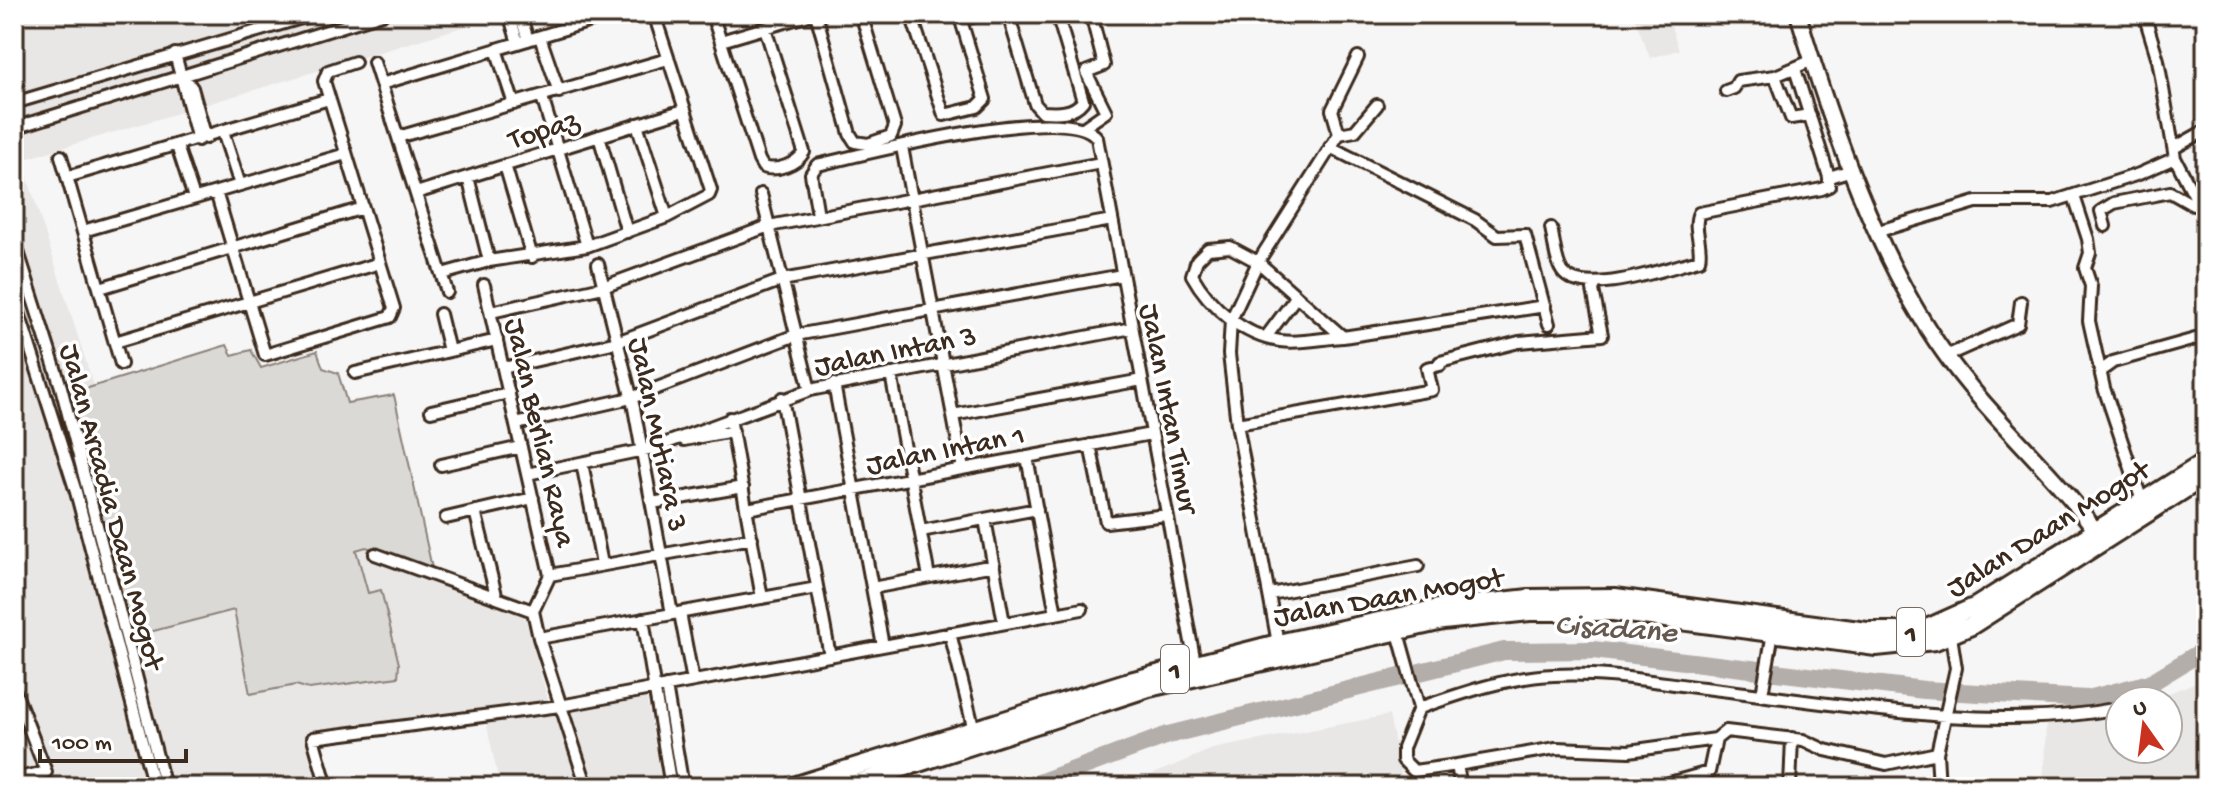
<svg xmlns="http://www.w3.org/2000/svg" width="2220" height="801" font-family="'Gochi Hand',sans-serif">
	<rect width="100%" height="100%" fill="#f7f6f6"/>
	<filter id="ink" filterUnits="userSpaceOnUse"><feTurbulence type="fractalNoise" baseFrequency=".0125" numOctaves="2"/><feDisplacementMap in="SourceGraphic" scale="16" xChannelSelector="R" yChannelSelector="G"/><feConvolveMatrix kernelMatrix="1 2 1 2 8 2 1 2 1" color-interpolation-filters="sRGB"/></filter>
	<g filter="url(#ink)">
		<path fill="#e9e7e6" d="M14,14H506L22,160L94,387L44,402L235,610L251,694L296,685L381,591L368,593L356,550L366,547L519,596L550,707L646,695L663,787H510L499,783L484,712L309,735L317,776L283,787H16L14,737L32,728L14,682Z
			M1633,14H1667L1679,50L1650,58Z
			M2201,680L2206,681V787H2043L2046,724L2090,720L2120,712V749H2168V701H2150Z
			M1389,715L1404,787H1123L1212,749Z"/>
		<path fill="#dbd9d6" stroke="#8b827a" stroke-width="2" d="M227,345L232,355L251,350L261,368L317,351L323,368L338,373L347,403L394,395L432,568L366,547L356,550L368,593L381,590L399,664L398,677L309,689L296,685L250,694L234,610L111,642L70,485L43,402Z"/>
		<g fill="none" stroke-linecap="round" stroke-linejoin="round">
			<path stroke="#b4aeaa" stroke-width="18" d="M1028,787L1168,735L1504,651L1593,650L1924,690L2088,699L2150,683L2206,649"/>
			<defs>
				<path id="minor" d="M509,14L518,43
					M520,14L528,40
					M712,14L759,160L763,167C777,172 797,164 804,152L765,28
					M816,14L850,134L855,142L868,144L891,136L895,126L861,14
					M911,14L944,115L977,107L985,99L959,14
					M1008,14L1035,104L1042,112C1057,113 1073,114 1083,101L1057,14
					M2144,14L2158,60L2175,158L2206,218
					M961,20L983,14
					M540,37L559,92
					M721,41L812,14
					M496,49L514,104
					M175,54L198,140
					M374,62L447,292
					M1795,69L1829,177
					M183,76L192,88L206,138
					M1775,76L1791,118L1810,115
					M381,84L614,14
					M1726,91L1734,88L1738,81L1775,76L1813,60
					M542,97L587,246
					M14,103L315,14
					M637,124L667,217
					M14,128L382,14
					M1083,128L1106,112L1086,72L1104,65L1091,14
					M223,132L240,185
					M1339,134L1332,110L1358,57
					M599,136L627,232
					M398,137L668,59
					M177,146L194,198
					M902,147L963,469
					M1330,147L1475,220L1497,236L1525,235L1549,324
					M2174,148L2206,130
					M61,156L121,364
					M505,165L532,257
					M67,177L329,99
					M468,177L489,261
					M216,192L265,355L390,317L394,308L324,81L328,71L355,62
					M416,193L684,110
					M761,194L810,390
					M2074,196L2088,239L2090,253L2085,268L2091,286L2089,321L2104,388L2142,501
					M818,215L811,174L817,165C862,155 1071,99 1097,138L1195,663
					M2105,226L2101,211L2114,203L2170,192L2193,205L2206,202
					M1551,228C1554,240 1555,261 1562,271C1581,300 1670,267 1699,260C1703,244 1692,227 1699,213L1822,189L1829,186V177L1852,170
					M83,231L346,154
					M1879,231L1976,202H2052L2139,174L2175,158
					M14,239L61,387L165,787
					M1230,247L1258,262L1343,337C1323,338 1300,344 1280,341C1243,336 1209,306 1192,275L1197,260L1208,249Z
					M598,264L634,408L672,614
					M442,274L489,261L587,246L667,217L709,195L711,190L654,14
					M484,285L550,575L533,611
					M100,288L363,208
					M14,297L76,492L154,787
					M491,312L603,287L769,226L1101,163
					M440,314L449,351
					M1266,337L1296,297
					M1343,337L1545,306
					M115,342L380,263
					M1946,356L2018,324L2021,302
					M503,368L617,342L782,280L1112,220
					M2102,370L2113,362L2206,336
					M355,373L497,340
					M891,374L929,577
					M834,384L883,646
					M782,398L830,656
					M431,411L509,393
					M953,415L1142,380
					M730,418L762,598
					M516,424L631,398L796,335L1122,275
					M1237,424L1432,390L1427,368L1440,365V362L1519,342L1602,335L1593,290L1595,285
					M684,440L733,431
					M1090,445L1106,522L1167,515
					M1027,457L1056,614
					M582,463L602,564
					M441,465L521,447
					M527,474L653,448L810,390L1132,328
					M652,503L743,487
					M747,509L1151,434
					M475,511L496,595
					M446,518L533,498
					M985,519L1004,623
					M921,531L1037,509
					M375,554L533,611L539,638L587,787
					M550,575L752,538
					M872,588L994,565
					M1270,594L1418,566
					M680,613L693,681
					M643,619L671,787
					M1397,629L1419,708L1403,748V760L1414,771L1457,765L1461,787
					M950,633L974,730
					M539,638L817,588
					M1278,643L1237,424L1229,354L1231,320L1258,262L1339,134L1355,131L1377,105
					M666,686L683,787
					M14,689L46,772L18,778
					M1762,694L1773,633
					M1419,708C1463,693 1507,677 1554,675C1604,672 1655,682 1704,688C1835,703 1983,733 2114,709
					M1457,765L1556,748L1629,751L1716,739L1726,731L1803,740L1825,750L1886,764L1937,753
					M327,787L313,738L560,706L1082,609
					M1655,787L1709,772L1716,739
					M1790,787L1792,738
					M1939,787L1937,753L1956,668L1951,636"/>
				<path id="secondary" d="M1798,14C1831,124 1878,261 1945,354C1989,417 2050,467 2095,530"/>
				<path id="trunk" d="M790,787L1126,682L1278,643L1438,608L1529,598L1615,597L1867,631H1920L1976,606L2206,461
					M845,787L1149,688L1443,621L1530,612H1613L1876,647L1935,641L1971,626L2206,476"/>
			</defs>
			<use href="#minor" stroke="#3b2a1e" stroke-width="16"/>
			<use href="#secondary" stroke="#3b2a1e" stroke-width="20"/>
			<use href="#trunk" stroke="#3b2a1e" stroke-width="22"/>
			<use href="#minor" stroke="#fff" stroke-width="10"/>
			<use href="#secondary" stroke="#fff" stroke-width="14"/>
			<use href="#trunk" stroke="#fff" stroke-width="16"/>
		</g>
	</g>
	<g text-anchor="middle" stroke-width="7" stroke-linejoin="round" paint-order="stroke">
		<g fill="#fff" stroke="#766a62" stroke-width="2">
			<rect x="1897" y="608" width="28" height="48" rx="6"/>
			<rect x="1161" y="645" width="28" height="48" rx="6"/>
		</g>
		<g font-size="28" font-weight="bold" fill="#3b2a1e">
			<text x="1911" y="642">1</text>
			<text x="1175" y="679">1</text>
		</g>
		<g font-size="30" fill="#3b2a1e" stroke="#fff">
			<text transform="translate(543 128) rotate(-17)" y="10">Topaz</text>
			<text transform="translate(895 349) rotate(-11)" y="10">Jalan Intan 3</text>
			<text transform="translate(1171 408) rotate(79)" y="10">Jalan Intan Timur</text>
			<text transform="translate(542 432) rotate(77)" y="10">Jalan Berlian Raya</text>
			<text transform="translate(660 434) rotate(78)" y="10">Jalan Mutiara 3</text>
			<text transform="translate(945 448) rotate(-11)" y="10">Jalan Intan 1</text>
			<text transform="translate(114 506) rotate(75)" y="10">Jalan Arcadia Daan Mogot</text>
			<text transform="translate(2047 527) rotate(-32)" y="10">Jalan Daan Mogot</text>
			<text transform="translate(1388 595) rotate(-10)" y="10">Jalan Daan Mogot</text>
		</g>
		<g font-size="32" font-style="italic" fill="#65584f" stroke="#fff">
			<text transform="translate(1616 626) rotate(4)" y="11">Cisadane</text>
		</g>
	</g>
	<rect width="2220" height="801" fill="none" stroke="#fff" stroke-width="48"/>
	<rect x="24" y="24" width="2172" height="753" fill="none" stroke="#3b2a1e" stroke-width="3" filter="url(#ink)"/>
	<g transform="translate(2144 725) rotate(346)"><circle r="38" fill="#ffffff" stroke="#b1aaa5" stroke-width="2"/>
	<path d="M0-6L14 30L0 20L-14 30Z" fill="#c8321e"/>
	<text y="-12" font-size="22" font-weight="bold" text-anchor="middle" fill="#3b2a1e">U</text>
	</g>
	<path d="M40 749v12h146v-12" fill="none" stroke="#3b2a1e" stroke-width="4"/>
	<text x="52" y="749" font-size="24" fill="#3b2a1e" stroke="#ffffff" stroke-width="6" paint-order="stroke">100 m</text>
</svg>
